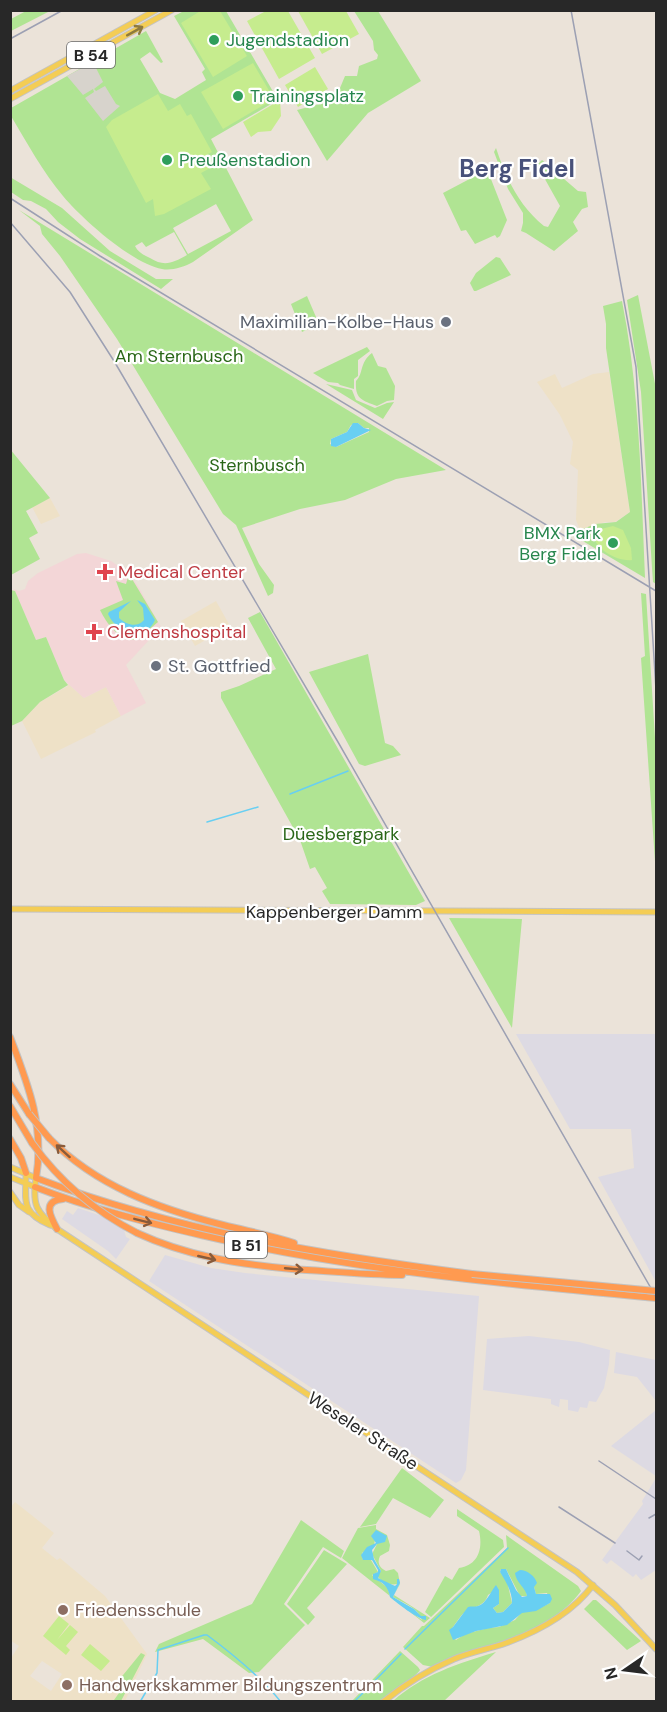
<svg xmlns="http://www.w3.org/2000/svg" width="667" height="1712" font-family="'DM Sans',sans-serif">
	<rect width="100%" height="100%" fill="#ebe3d9"/>
	<path fill="#dddae3" d="M516,1034H656V1282L598,1177L634,1168L631,1129H570Z
		M78,1208L122,1223L126,1237L130,1239L116,1259L108,1251L62,1219L67,1211L73,1215Z
		M165,1255L211,1268L245,1273L479,1296L466,1470L461,1480L456,1483L149,1281Z
		M529,1336L579,1342L610,1350L609,1364L604,1388L596,1402L589,1401L587,1408L580,1407L578,1412L568,1410V1400L560,1399L559,1407L551,1404V1399L483,1390L487,1339Z
		M616,1352L656,1360V1401L637,1377L614,1373Z
		M656,1410V1476L611,1446Z
		M656,1478V1570L641,1580L636,1574L633,1577L611,1560L607,1564L602,1560L643,1504L642,1501Z"/>
	<path fill="#eee1c7" fill-rule="evenodd" d="M609,372L630,512L615,522H605L580,530L576,520L578,470L570,464L573,442L560,415L537,382L555,374L562,388L593,374Z
		M50,498L60,516L41,524L32,507Z
		M216,601L230,626L195,646L181,621Z
		M67,683L84,698L106,687L121,716L95,730L96,732L41,759L22,721L40,702L68,686Z
		M15,1502L54,1533L42,1548L57,1560L60,1558L105,1596L147,1654L125,1701L11,1702V1658L19,1646L10,1640V1508ZM42,1661L62,1674L51,1691L30,1676Z"/>
	<path fill="#f3d6d7" d="M86,553L111,561L127,572L138,586L161,627L126,665L146,703L121,716L106,687L84,698L64,680L46,637L36,640L14,589L19,591L25,589L28,581L38,573L77,554Z"/>
	<path fill="#b0e493" fill-rule="evenodd" d="M26,11H50L11,31V19Z
		M184,11H226L278,100L211,139L253,220L193,262C184,267 171,271 162,269C133,264 82,219 63,196C43,172 27,143 11,116V108L146,31L163,62L161,63L150,52L140,59L160,93L175,99L206,80L202,72L205,69L174,16ZM216,204L231,231L188,254L173,228ZM174,232L187,255C173,263 164,267 150,258C143,255 138,252 135,246L142,242L146,247Z
		M354,11H378L421,81L368,113L327,161L297,110L335,100L345,76H357L359,66L377,59L378,55L374,50L373,41Z
		M496,148C506,178 519,206 544,226L548,227L560,206L537,165L542,160L578,191L586,192L588,207L582,209L573,222L578,231L554,251L526,233L521,231L523,223V213L508,189L494,152Z
		M479,174H489L507,220L500,236L497,238L495,235L475,244L466,230L461,231L443,193Z
		M10,177L62,208L110,251L156,279H173L161,289L80,239L58,222L46,209L31,201L23,200L11,192Z
		M19,210L446,470L396,479L345,500L300,509L242,528L259,564L274,585L273,593L268,596L236,525L223,514L117,339L60,256L42,234L40,226ZM358,423L364,428H369V432L336,447L330,444L331,439L347,432L351,425Z
		M496,257L500,258L511,275L476,291H474L470,283L476,273Z
		M638,295L656,389V584L653,582L652,568L641,392L627,300Z
		M307,296L319,324L302,332L291,304Z
		M622,301C640,392 641,486 645,578L571,534L595,524L616,522L630,512L606,348V324L603,306Z
		M367,347L370,351L358,360V376L354,379V389L340,385L338,383L328,382L313,373Z
		M372,353L378,366L386,368L395,386L394,400L387,401L377,406C361,400 355,399 356,381C364,373 359,363 372,353Z
		M326,384L352,390L356,400L375,408L387,403L394,402L383,419Z
		M10,449L50,498L26,511L38,533L29,538L40,559L11,575Z
		M129,574L158,622L137,640C119,641 107,624 100,610L123,600L116,581L126,584Z
		M11,590L15,591L36,640L46,637L64,680L68,685L40,702L22,721L11,726Z
		M641,593L646,594L656,754V876L641,658L645,656Z
		M260,612L425,901L416,905L330,904L322,891L327,888L315,867L310,869L300,840L221,698V692L239,686L276,669L248,618Z
		M368,654L385,743L393,746L401,755L365,766L359,764L309,672Z
		M449,918L522,919L512,1028Z
		M402,1468L444,1500L430,1518L393,1498L376,1524L360,1527Z
		M457,1509L503,1540L504,1547L431,1617L425,1612L445,1576L452,1580L459,1568C479,1565 483,1548 479,1531L457,1516Z
		M301,1520L344,1551L341,1558L323,1547L284,1604L305,1625L259,1672L249,1673L203,1639L155,1652L159,1644L252,1604Z
		M376,1525V1529L387,1535L390,1545L389,1551L380,1556C377,1562 379,1568 386,1571L394,1569L398,1573L400,1584L394,1595L430,1618L424,1623L342,1558L358,1528ZM375,1540L377,1544L372,1554L381,1571L377,1576C382,1582 392,1587 400,1583L393,1597C404,1603 418,1608 422,1620L390,1597L388,1588L372,1575L378,1572L371,1560H363L362,1553L374,1545Z
		M506,1535L578,1586L581,1591C550,1634 481,1650 433,1667L423,1665L403,1647L422,1626H424L507,1548ZM501,1569H506L520,1596H527L526,1591L534,1587L536,1594L547,1593L550,1603L540,1608L522,1612L515,1620L499,1627L488,1628L465,1634L456,1640L450,1632C453,1627 460,1616 465,1612C474,1606 484,1607 488,1595L491,1593L498,1599L499,1604L493,1608L497,1613L503,1612L512,1603L507,1581L500,1572Z
		M324,1550L347,1564L307,1608L315,1617L308,1625L287,1604Z
		M593,1600H596L641,1641L627,1650L584,1609Z
		M400,1651L418,1667L420,1670C417,1676 389,1694 380,1701L351,1702Z
		M496,1652L444,1701H393C422,1675 459,1663 496,1652Z
		M141,1653L145,1655L121,1701H117L114,1700L124,1686L119,1680Z"/>
	<path fill="#c6ec8e" d="M202,10L220,11L247,56L213,77L181,23Z
		M266,11H288L315,58L279,79L247,21Z
		M298,11H346L359,34L322,54Z
		M253,63L274,99L223,129L201,92Z
		M315,67L328,89L298,107L285,85Z
		M158,94L168,111L180,104L187,116L191,114L212,152L208,154L214,166L201,173L211,189L164,214L155,216L153,199L146,203L106,127L112,120Z
		M280,100L281,116L271,131L258,132L251,137L243,122Z
		M613,526L623,530L631,548L632,560C617,562 592,548 593,531Z
		M59,1616L69,1624L57,1640L70,1625L78,1632L66,1646L70,1650L66,1655L43,1636Z
		M90,1644L110,1661L101,1671L81,1655Z"/>
	<path fill="#d7d3cc" d="M93,62L103,82L94,89L96,91L105,86L116,104L120,106L103,121L85,98L94,92L93,89L83,95L67,76Z"/>
	<path fill="#68cff2" d="M353,423H358L364,428L371,430L336,447L331,446V439L347,432Z
		M137,600L145,604L155,620C145,643 116,633 108,614L109,612L131,601L119,612V618C127,625 137,628 144,620L143,608Z
		M376,1530L387,1536L385,1542L377,1544L372,1550L374,1559L381,1571L378,1578L395,1586L397,1584V1579H399L400,1583L393,1597L414,1609L421,1616H426V1620C416,1618 398,1604 390,1597C388,1586 383,1582 373,1579V1574L378,1572V1570L372,1560H363L361,1555L367,1547L376,1543L371,1536Z
		M501,1569H506L516,1590L522,1597L527,1596C526,1588 516,1583 515,1573L520,1570C527,1570 535,1576 537,1583L534,1587L536,1594H550L552,1599L550,1603L536,1611L522,1613L507,1625L476,1631L453,1640L449,1630L453,1627L468,1607C471,1606 475,1607 478,1606C486,1604 491,1591 496,1585L499,1590V1604L493,1608L497,1613L503,1612L512,1603C512,1591 506,1582 500,1572Z"/>
	<g fill="none" stroke-linecap="round" stroke-linejoin="round">
		<path stroke="#68cff2" stroke-width="1.5" d="M290,794L348,771
			M207,822L258,807
			M405,1649L508,1548
			M140,1702L157,1673L158,1650L204,1635H207C234,1655 260,1676 281,1702
			M354,1702L401,1654"/>
		<defs>
			<path id="major" d="M10,91L156,10
				M10,99L172,10
				M10,909L656,912
				M10,1167L36,1178C32,1205 36,1212 57,1229L577,1572L615,1605L656,1649
				M26,1173C26,1201 20,1212 50,1225
				M10,1177L35,1187
				M10,1192L19,1205L29,1212
				M383,1702C405,1684 428,1670 454,1659C471,1652 489,1649 506,1643C539,1631 572,1613 593,1585"/>
			<path id="highway" d="M10,1037C28,1084 45,1127 36,1178C176,1231 324,1255 472,1274
				M10,1084L29,1114
				M10,1106L32,1143
				M49,1138C96,1186 159,1209 223,1225C246,1231 271,1235 294,1243
				M10,1139L21,1158L26,1173
				M35,1187C89,1208 145,1222 201,1235C351,1270 503,1284 656,1298
				M57,1229C50,1216 42,1201 63,1199
				M137,1233C187,1256 237,1264 292,1269C328,1271 365,1275 402,1275"/>
		</defs>
		<use href="#major" stroke="#c3c3c3" stroke-width="7"/>
		<use href="#highway" stroke="#c3c3c3" stroke-width="8"/>
		<use href="#major" stroke="#f4cd55" stroke-width="5"/>
		<use href="#highway" stroke="#ff9a50" stroke-width="6"/>
		<path stroke="#9ca0b3" stroke-width="1.5" d="M571,10L636,367L656,690
			M10,39L63,10
			M10,198L100,256L656,591
			M10,222L70,292L114,361L338,742L656,1297
			M599,1461L656,1499
			M559,1507L615,1543
			M649,1518L656,1514
			M627,1551L639,1560L642,1556"/>
		<defs>
			<path id="highway-bridge" d="M29,1114L49,1138
				M32,1143C60,1182 94,1211 137,1233
				M472,1274L656,1291"/>
		</defs>
		<use href="#highway-bridge" stroke="#c3c3c3" stroke-width="8" stroke-linecap="butt"/>
		<use href="#highway-bridge" stroke="#ff9a50" stroke-width="6"/>
	</g>
	<defs><path id="oneway-shaft" d="M-6 0H5M1.5-3L5.5 0L1.5 3" fill="none" stroke-width="1.6" stroke-linecap="round" stroke-linejoin="round" transform="scale(1.5)"/></defs>
	<use stroke="#8e7a3e" href="#oneway-shaft" transform="translate(135 31) rotate(-29)"/>
	<g stroke="#895b3a">
		<use href="#oneway-shaft" transform="translate(63 1151) rotate(-138)"/>
		<use href="#oneway-shaft" transform="translate(143 1221) rotate(14)"/>
		<use href="#oneway-shaft" transform="translate(207 1258) rotate(13)"/>
		<use href="#oneway-shaft" transform="translate(294 1269) rotate(5)"/>
	</g>
	<g fill="#2e9e5b" stroke="#fff" stroke-width="2">
		<circle cx="214" cy="40" r="6"/>
		<circle cx="238" cy="96" r="6"/>
		<circle cx="167" cy="160" r="6"/>
		<circle cx="613" cy="543" r="6"/>
	</g>
	<g fill="#6b7280" stroke="#fff" stroke-width="2">
		<circle cx="446" cy="322" r="6"/>
		<circle cx="156" cy="666" r="6"/>
	</g>
	<g fill="#e0444e" stroke="#fff" stroke-width="2">
		<path d="M102 563h6v6h6v6h-6v6h-6v-6h-6v-6h6z"/>
		<path d="M91 623h6v6h6v6h-6v6h-6v-6h-6v-6h6z"/>
	</g>
	<g fill="#8d6e63" stroke="#fff" stroke-width="2">
		<circle cx="63" cy="1610" r="6"/>
		<circle cx="67" cy="1685" r="6"/>
	</g>
	<g text-anchor="middle" stroke-width="4.5" stroke-linejoin="round" paint-order="stroke">
		<g fill="#fff" stroke="#686868" stroke-width="1.5">
			<rect x="67" y="42" width="48" height="26" rx="4.5"/>
			<rect x="225" y="1232" width="42" height="26" rx="4.5"/>
		</g>
		<g font-size="16" font-weight="bold" fill="#282828">
			<text x="91" y="61">B 54</text>
			<text x="246" y="1251">B 51</text>
		</g>
		<g font-size="18" fill="#27864d" stroke="#fff" text-anchor="start">
			<text x="226" y="46">Jugendstadion</text>
			<text x="250" y="102">Trainingsplatz</text>
			<text x="179" y="166">Preußenstadion</text>
			<text x="601" y="539" text-anchor="end">BMX Park<tspan x="601" dy="21">Berg Fidel</tspan></text>
		</g>
		<g font-size="18" fill="#5b616d" stroke="#fff" text-anchor="end">
			<text x="434" y="328">Maximilian-Kolbe-Haus</text>
			<text x="168" y="672" text-anchor="start">St. Gottfried</text>
		</g>
		<g font-size="18" fill="#296617" stroke="#fff">
			<text x="179" y="362">Am Sternbusch</text>
			<text x="257" y="471">Sternbusch</text>
			<text x="341" y="840">Düesbergpark</text>
		</g>
		<g font-size="18" fill="#be3a42" stroke="#fff" text-anchor="start">
			<text x="118" y="578">Medical Center</text>
			<text x="107" y="638">Clemenshospital</text>
		</g>
		<g font-size="18" fill="#282828" stroke="#fff">
			<text x="334" y="918">Kappenberger Damm</text>
			<text transform="translate(363 1431) rotate(33)" y="6">Weseler Straße</text>
		</g>
		<g font-size="18" fill="#785e54" stroke="#fff" text-anchor="start">
			<text x="75" y="1616">Friedensschule</text>
			<text x="79" y="1691">Handwerkskammer Bildungszentrum</text>
		</g>
		<g font-size="24" font-weight="bold" fill="#48517a" stroke="#fff">
			<text x="517" y="177">Berg Fidel</text>
		</g>
	</g>
	<rect width="667" height="1712" fill="none" stroke="#282828" stroke-width="24"/>
	<g transform="translate(625 1670) rotate(256)" stroke="#ffffff" stroke-width="4.5" paint-order="stroke">
	<path d="M0-4.5L10 22L0 15L-10 22Z" fill="#282828"/>
	<text y="-9" font-size="16" font-weight="bold" text-anchor="middle" fill="#282828">N</text>
	</g>
</svg>
